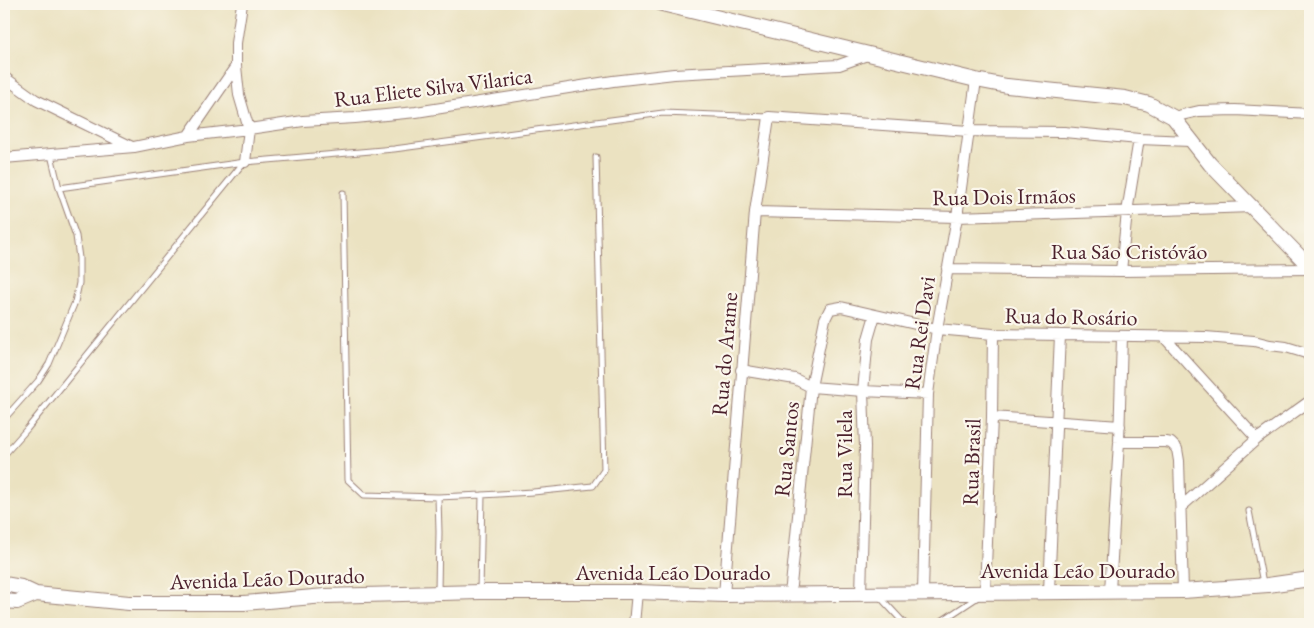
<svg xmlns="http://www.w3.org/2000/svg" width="1314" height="628" font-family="'EB Garamond',serif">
	<rect width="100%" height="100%" fill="#fbf7ec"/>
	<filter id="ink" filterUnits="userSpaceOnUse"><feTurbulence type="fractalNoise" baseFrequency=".02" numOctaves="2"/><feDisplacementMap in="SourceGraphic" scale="10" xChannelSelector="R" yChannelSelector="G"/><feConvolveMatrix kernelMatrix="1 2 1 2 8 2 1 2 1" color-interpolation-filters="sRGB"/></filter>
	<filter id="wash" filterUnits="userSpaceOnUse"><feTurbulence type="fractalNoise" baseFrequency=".0096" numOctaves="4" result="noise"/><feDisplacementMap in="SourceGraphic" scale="20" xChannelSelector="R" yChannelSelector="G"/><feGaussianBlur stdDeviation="1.12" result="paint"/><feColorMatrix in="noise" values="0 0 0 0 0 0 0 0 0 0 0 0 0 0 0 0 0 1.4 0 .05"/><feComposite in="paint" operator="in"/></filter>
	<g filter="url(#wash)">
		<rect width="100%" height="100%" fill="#ebe2c1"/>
	</g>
	<g filter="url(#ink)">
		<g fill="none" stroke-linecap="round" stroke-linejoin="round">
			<defs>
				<path id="lane" d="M59,188L245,162L394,149L663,113L769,117
					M343,193L348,480L364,495L438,497L439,532L438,592
					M4,419L38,381L49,364L75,302L79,283V258L76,236L59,188L51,155
					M4,455L27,429L244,162
					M438,497L482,495
					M1249,511L1263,583
					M480,591L482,495L533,492L593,486L604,470L596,157
					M879,596L905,624
					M937,624L978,597"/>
				<path id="street" d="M242,4L236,43V66L239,95L249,129L245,162
					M4,77L36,100L132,147
					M1173,117L1199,111L1235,110L1310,114
					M188,136L236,66
					M4,158L134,147L188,136L249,129L303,121L355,118L416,112L613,81L674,74L839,65L867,55
					M755,212L957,217L1252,207
					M947,269L1121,271L1310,269
					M1121,271L1127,212L1139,139
					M1163,336L1257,439
					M741,370L795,379L811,387L863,391L928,394
					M992,417L1120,426
					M1119,442H1166L1171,443L1177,449L1179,461L1183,591
					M1182,506L1257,439L1310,401
					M1049,591L1060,335
					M1110,591L1119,442L1122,336
					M985,592L992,417L993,334
					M923,593L928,394L937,329L957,217L976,80
					M861,594L865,447L863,391L868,339L875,315
					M724,595L755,212L769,117L969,131L1064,132L1139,139L1190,141
					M790,595L811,387L825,319L830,309L841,307L937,329L993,334L1205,337L1254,341L1270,345L1286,347L1306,353L1310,358
					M634,624L637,592"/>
				<path id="secondary" d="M662,4L976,80L1007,86L1125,98L1149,104L1173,117L1210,164L1310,267
					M4,584L21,587L36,594L129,603H244L325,596L480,592H637L724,595L1183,591L1268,585L1310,579
					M4,601L17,602L36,594"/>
			</defs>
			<use href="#lane" stroke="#9a8076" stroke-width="7"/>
			<use href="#street" stroke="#9a8076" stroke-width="12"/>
			<use href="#secondary" stroke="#9a8076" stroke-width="16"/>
			<use href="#lane" stroke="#fff" stroke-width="5"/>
			<use href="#street" stroke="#fff" stroke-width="10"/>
			<use href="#secondary" stroke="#fff" stroke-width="14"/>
		</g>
	</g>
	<g text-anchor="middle" stroke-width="4.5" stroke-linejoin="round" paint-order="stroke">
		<g font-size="22" fill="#4a1f2b" stroke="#fbf7ec">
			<text transform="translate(433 87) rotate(-7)" y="8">Rua Eliete Silva Vilarica</text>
			<text transform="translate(1004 196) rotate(-1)" y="8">Rua Dois Irmãos</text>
			<text x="1129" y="259">Rua São Cristóvão</text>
			<text transform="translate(1071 316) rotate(1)" y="8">Rua do Rosário</text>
			<text transform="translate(919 333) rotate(-82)" y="8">Rua Rei Davi</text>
			<text transform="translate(724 354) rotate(-85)" y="8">Rua do Arame</text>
			<text transform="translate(786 449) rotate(-84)" y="8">Rua Santos</text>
			<text transform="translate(844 454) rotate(-90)" y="8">Rua Vilela</text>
			<text transform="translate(971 462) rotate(-88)" y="8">Rua Brasil</text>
			<text x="1078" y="578">Avenida Leão Dourado</text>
			<text x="673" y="580">Avenida Leão Dourado</text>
			<text transform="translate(267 578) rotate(-2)" y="8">Avenida Leão Dourado</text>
		</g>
	</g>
	<rect width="1314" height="628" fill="none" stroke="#fbf7ec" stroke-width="20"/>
</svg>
